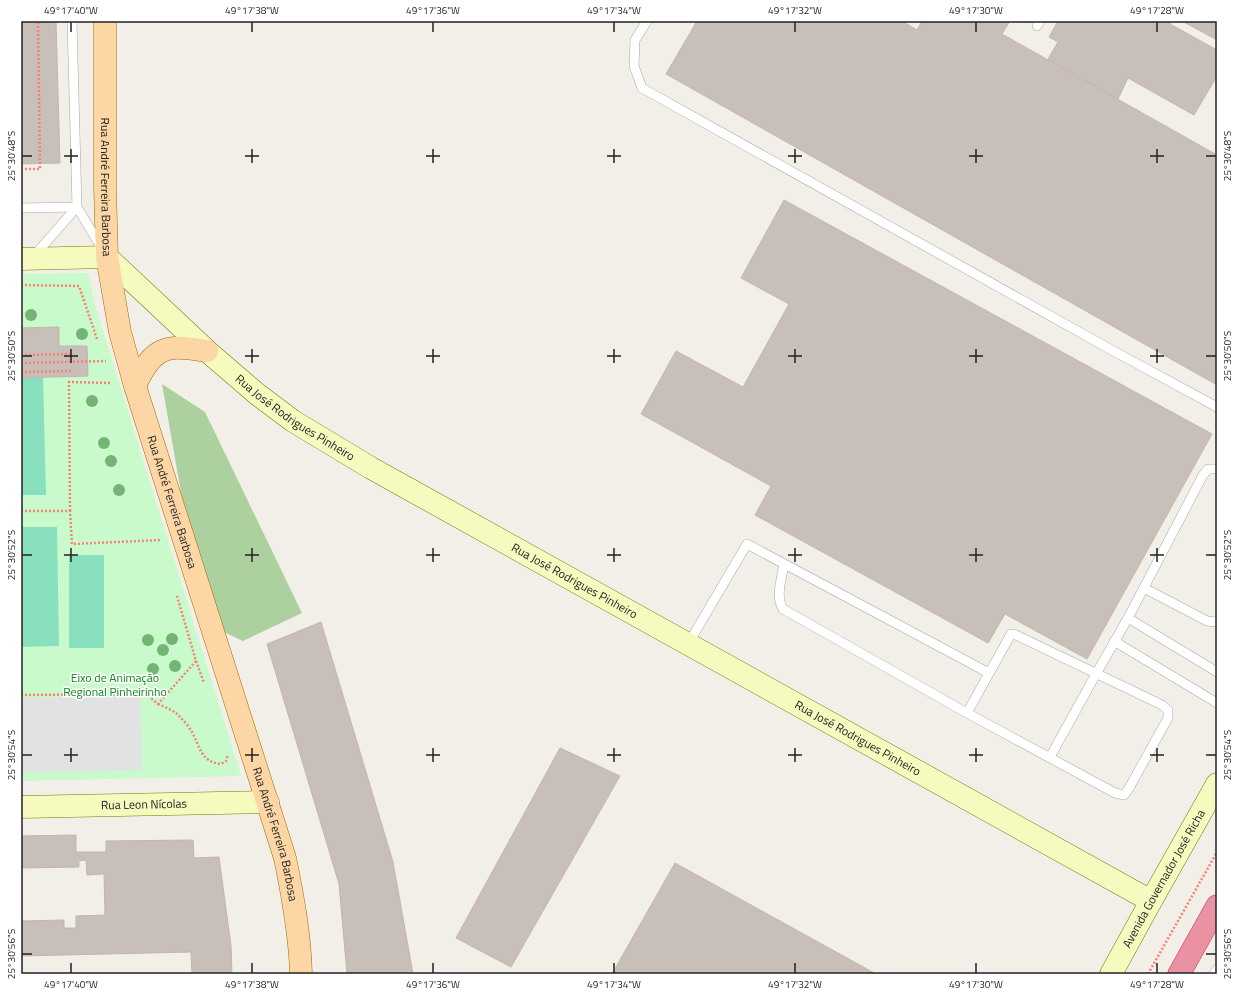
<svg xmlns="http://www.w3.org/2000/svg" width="1238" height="995" font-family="'Titillium Web',sans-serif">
	<rect width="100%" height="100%" fill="#f2efe9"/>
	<path fill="#add19e" d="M162,384L205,412L302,613L243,641L215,628L183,504Z"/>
	<path fill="#c8facc" d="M88,273L96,308L241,776L21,781V274Z"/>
	<path fill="#88e0be" d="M43,377L46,495H21V378Z
		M21,527H57L59,646L21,647Z
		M69,555H104V648H69Z"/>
	<path fill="#e2e2e2" d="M140,696L142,770L21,772V698Z"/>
	<path fill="#c7bfb8" stroke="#c4b6ab" d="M21,21H56L60,163L21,164Z
		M697,21H902L917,30L922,21H1010L1002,34L1217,155V385L666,74Z
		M1058,21H1172L1170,24L1217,50V76L1194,115L1128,78L1118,99L1048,59L1058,42L1049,37Z
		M1182,21H1217V40Z
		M784,200L1212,434L1087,659L1005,614L988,643L755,515L771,486L641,414L676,351L743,387L789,304L741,278Z
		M59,327V346H87L88,376L21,378V328Z
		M321,622L393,862L413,974H347L339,884L267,644Z
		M560,748L620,776L511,967L456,938Z
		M76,835V852H106V841L193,840L194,858L219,857L231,946L232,974H192L191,952L21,956V921L64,920V928H76V916L105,915L104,874L87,875L86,860L79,861V867L21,868V836Z
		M675,863L876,974H612Z"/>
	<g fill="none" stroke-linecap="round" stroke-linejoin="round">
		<defs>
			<path id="lane" d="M72,21L77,207L101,247
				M647,21L635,40L634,66L642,88L1108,348L1217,407
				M1037,26L1040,21
				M21,208L77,207
				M33,257L77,207
				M784,564C782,578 775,596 783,609L967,713L1115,793L1124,795L1128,790L1168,718V710L1162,705L1016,635L1011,634L967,713
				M1144,588L1207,621L1217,622
				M1128,618L1217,672
				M1114,641L1217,703
				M688,644L747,544L989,673
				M1050,757L1096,674L1128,618L1203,475L1208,469H1217
				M1214,974L1217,969"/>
			<g id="secondary">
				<path id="s1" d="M21,259L107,257L207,351L257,394L293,421L371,468L1151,901"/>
				<path id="s2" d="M21,807L268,802"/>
				<path id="s3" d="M1111,974L1151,901L1217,784"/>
			</g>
			<g id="primary">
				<path id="s4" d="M105,21V188L107,257L120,332L135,386L285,858C293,897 300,935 301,974"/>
				<path d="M135,386C153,346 166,344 207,351"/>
			</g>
			<path id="highway" d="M1179,974L1217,906"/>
		</defs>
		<use href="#lane" stroke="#a9a9a9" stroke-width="10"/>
		<use href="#secondary" stroke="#707d05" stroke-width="23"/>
		<use href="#primary" stroke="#a06b00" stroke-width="23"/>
		<use href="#highway" stroke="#dc2a67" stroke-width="23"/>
		<path stroke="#fa8072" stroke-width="2.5" stroke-dasharray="2 2" stroke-linecap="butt" d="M25,169H40L38,21
			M21,285L79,286L97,339
			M21,355L71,354
			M21,363L106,361
			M21,372L71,371
			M21,511H70L72,544L161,540
			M70,511L69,382L111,383
			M196,661L204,683
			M21,695L146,694L158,704L196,661L177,596
			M158,704C166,707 175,711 180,717C184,721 189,727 192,732C200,747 201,762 221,764L226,761L228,754
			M1148,974L1217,852"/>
		<use href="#lane" stroke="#fff" stroke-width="9"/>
		<use href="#secondary" stroke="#f7fabf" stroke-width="22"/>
		<use href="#primary" stroke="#fcd6a4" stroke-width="22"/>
		<use href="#highway" stroke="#e892a2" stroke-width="22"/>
	</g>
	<g fill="#74b475">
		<circle cx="31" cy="315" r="6"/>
		<circle cx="82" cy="334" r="6"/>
		<circle cx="92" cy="401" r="6"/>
		<circle cx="104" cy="443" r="6"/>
		<circle cx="111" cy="461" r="6"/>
		<circle cx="119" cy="490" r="6"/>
		<circle cx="172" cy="639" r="6"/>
		<circle cx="148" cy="640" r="6"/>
		<circle cx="163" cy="650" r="6"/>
		<circle cx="175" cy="666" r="6"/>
		<circle cx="153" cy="669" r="6"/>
	</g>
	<path fill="none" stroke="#222" stroke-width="1.5" d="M71,22V32M252,22V32M433,22V32M614,22V32M795,22V32M976,22V32M1157,22V32M71,149V163M252,149V163M433,149V163M614,149V163M795,149V163M976,149V163M1157,149V163M22,156H32M64,156H78M245,156H259M426,156H440M607,156H621M788,156H802M969,156H983M1150,156H1164M1206,156H1216M71,349V363M252,349V363M433,349V363M614,349V363M795,349V363M976,349V363M1157,349V363M22,356H32M64,356H78M245,356H259M426,356H440M607,356H621M788,356H802M969,356H983M1150,356H1164M1206,356H1216M71,548V562M252,548V562M433,548V562M614,548V562M795,548V562M976,548V562M1157,548V562M22,555H32M64,555H78M245,555H259M426,555H440M607,555H621M788,555H802M969,555H983M1150,555H1164M1206,555H1216M71,748V762M252,748V762M433,748V762M614,748V762M795,748V762M976,748V762M1157,748V762M22,755H32M64,755H78M245,755H259M426,755H440M607,755H621M788,755H802M969,755H983M1150,755H1164M1206,755H1216M22,954H32M1206,954H1216M71,963V973M252,963V973M433,963V973M614,963V973M795,963V973M976,963V973M1157,963V973"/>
	<g text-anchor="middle" stroke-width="3" stroke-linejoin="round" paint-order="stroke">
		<g font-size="12" fill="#222" stroke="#fff">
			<text dy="4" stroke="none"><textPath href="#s4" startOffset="166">Rua André Ferreira Barbosa</textPath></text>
			<text dy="4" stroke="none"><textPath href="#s1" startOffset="334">Rua José Rodrigues Pinheiro</textPath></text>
			<text dy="4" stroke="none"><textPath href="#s4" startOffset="490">Rua André Ferreira Barbosa</textPath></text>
			<text dy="4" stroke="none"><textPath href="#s1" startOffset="658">Rua José Rodrigues Pinheiro</textPath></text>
			<text dy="4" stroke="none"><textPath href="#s1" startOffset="982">Rua José Rodrigues Pinheiro</textPath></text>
			<text dy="4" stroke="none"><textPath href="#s2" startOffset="123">Rua Leon Nícolas</textPath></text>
			<text dy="4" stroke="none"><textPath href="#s4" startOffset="838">Rua André Ferreira Barbosa</textPath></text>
			<text dy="4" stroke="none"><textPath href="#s3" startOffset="109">Avenida Governador José Richa</textPath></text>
		</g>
		<g font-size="12" fill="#0c8416" stroke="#fff">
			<text x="115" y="682">Eixo de Animação<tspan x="115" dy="14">Regional Pinheirinho</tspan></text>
		</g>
	</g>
	<rect width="1238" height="995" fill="none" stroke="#ffffff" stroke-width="44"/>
	<rect x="22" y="22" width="1194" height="951" fill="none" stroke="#222" stroke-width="1.5"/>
	<g font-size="10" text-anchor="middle" fill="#222">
		<text x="71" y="14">49°17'40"W</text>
		<text x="252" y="14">49°17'38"W</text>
		<text x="433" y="14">49°17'36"W</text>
		<text x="614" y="14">49°17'34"W</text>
		<text x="795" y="14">49°17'32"W</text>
		<text x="976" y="14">49°17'30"W</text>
		<text x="1157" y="14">49°17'28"W</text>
		<text transform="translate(11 156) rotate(-90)" y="4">25°30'48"S</text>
		<text transform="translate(1227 156) rotate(-90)" y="4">25°30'48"S</text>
		<text transform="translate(11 356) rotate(-90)" y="4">25°30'50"S</text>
		<text transform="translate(1227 356) rotate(-90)" y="4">25°30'50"S</text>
		<text transform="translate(11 555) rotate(-90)" y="4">25°30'52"S</text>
		<text transform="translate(1227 555) rotate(-90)" y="4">25°30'52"S</text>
		<text transform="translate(11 755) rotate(-90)" y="4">25°30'54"S</text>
		<text transform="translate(1227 755) rotate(-90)" y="4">25°30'54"S</text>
		<text transform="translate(11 954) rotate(-90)" y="4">25°30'56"S</text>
		<text transform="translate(1227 954) rotate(-90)" y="4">25°30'56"S</text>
		<text x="71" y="988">49°17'40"W</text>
		<text x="252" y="988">49°17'38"W</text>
		<text x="433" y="988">49°17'36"W</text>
		<text x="614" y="988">49°17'34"W</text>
		<text x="795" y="988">49°17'32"W</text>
		<text x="976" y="988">49°17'30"W</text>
		<text x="1157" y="988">49°17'28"W</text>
	</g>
</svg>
